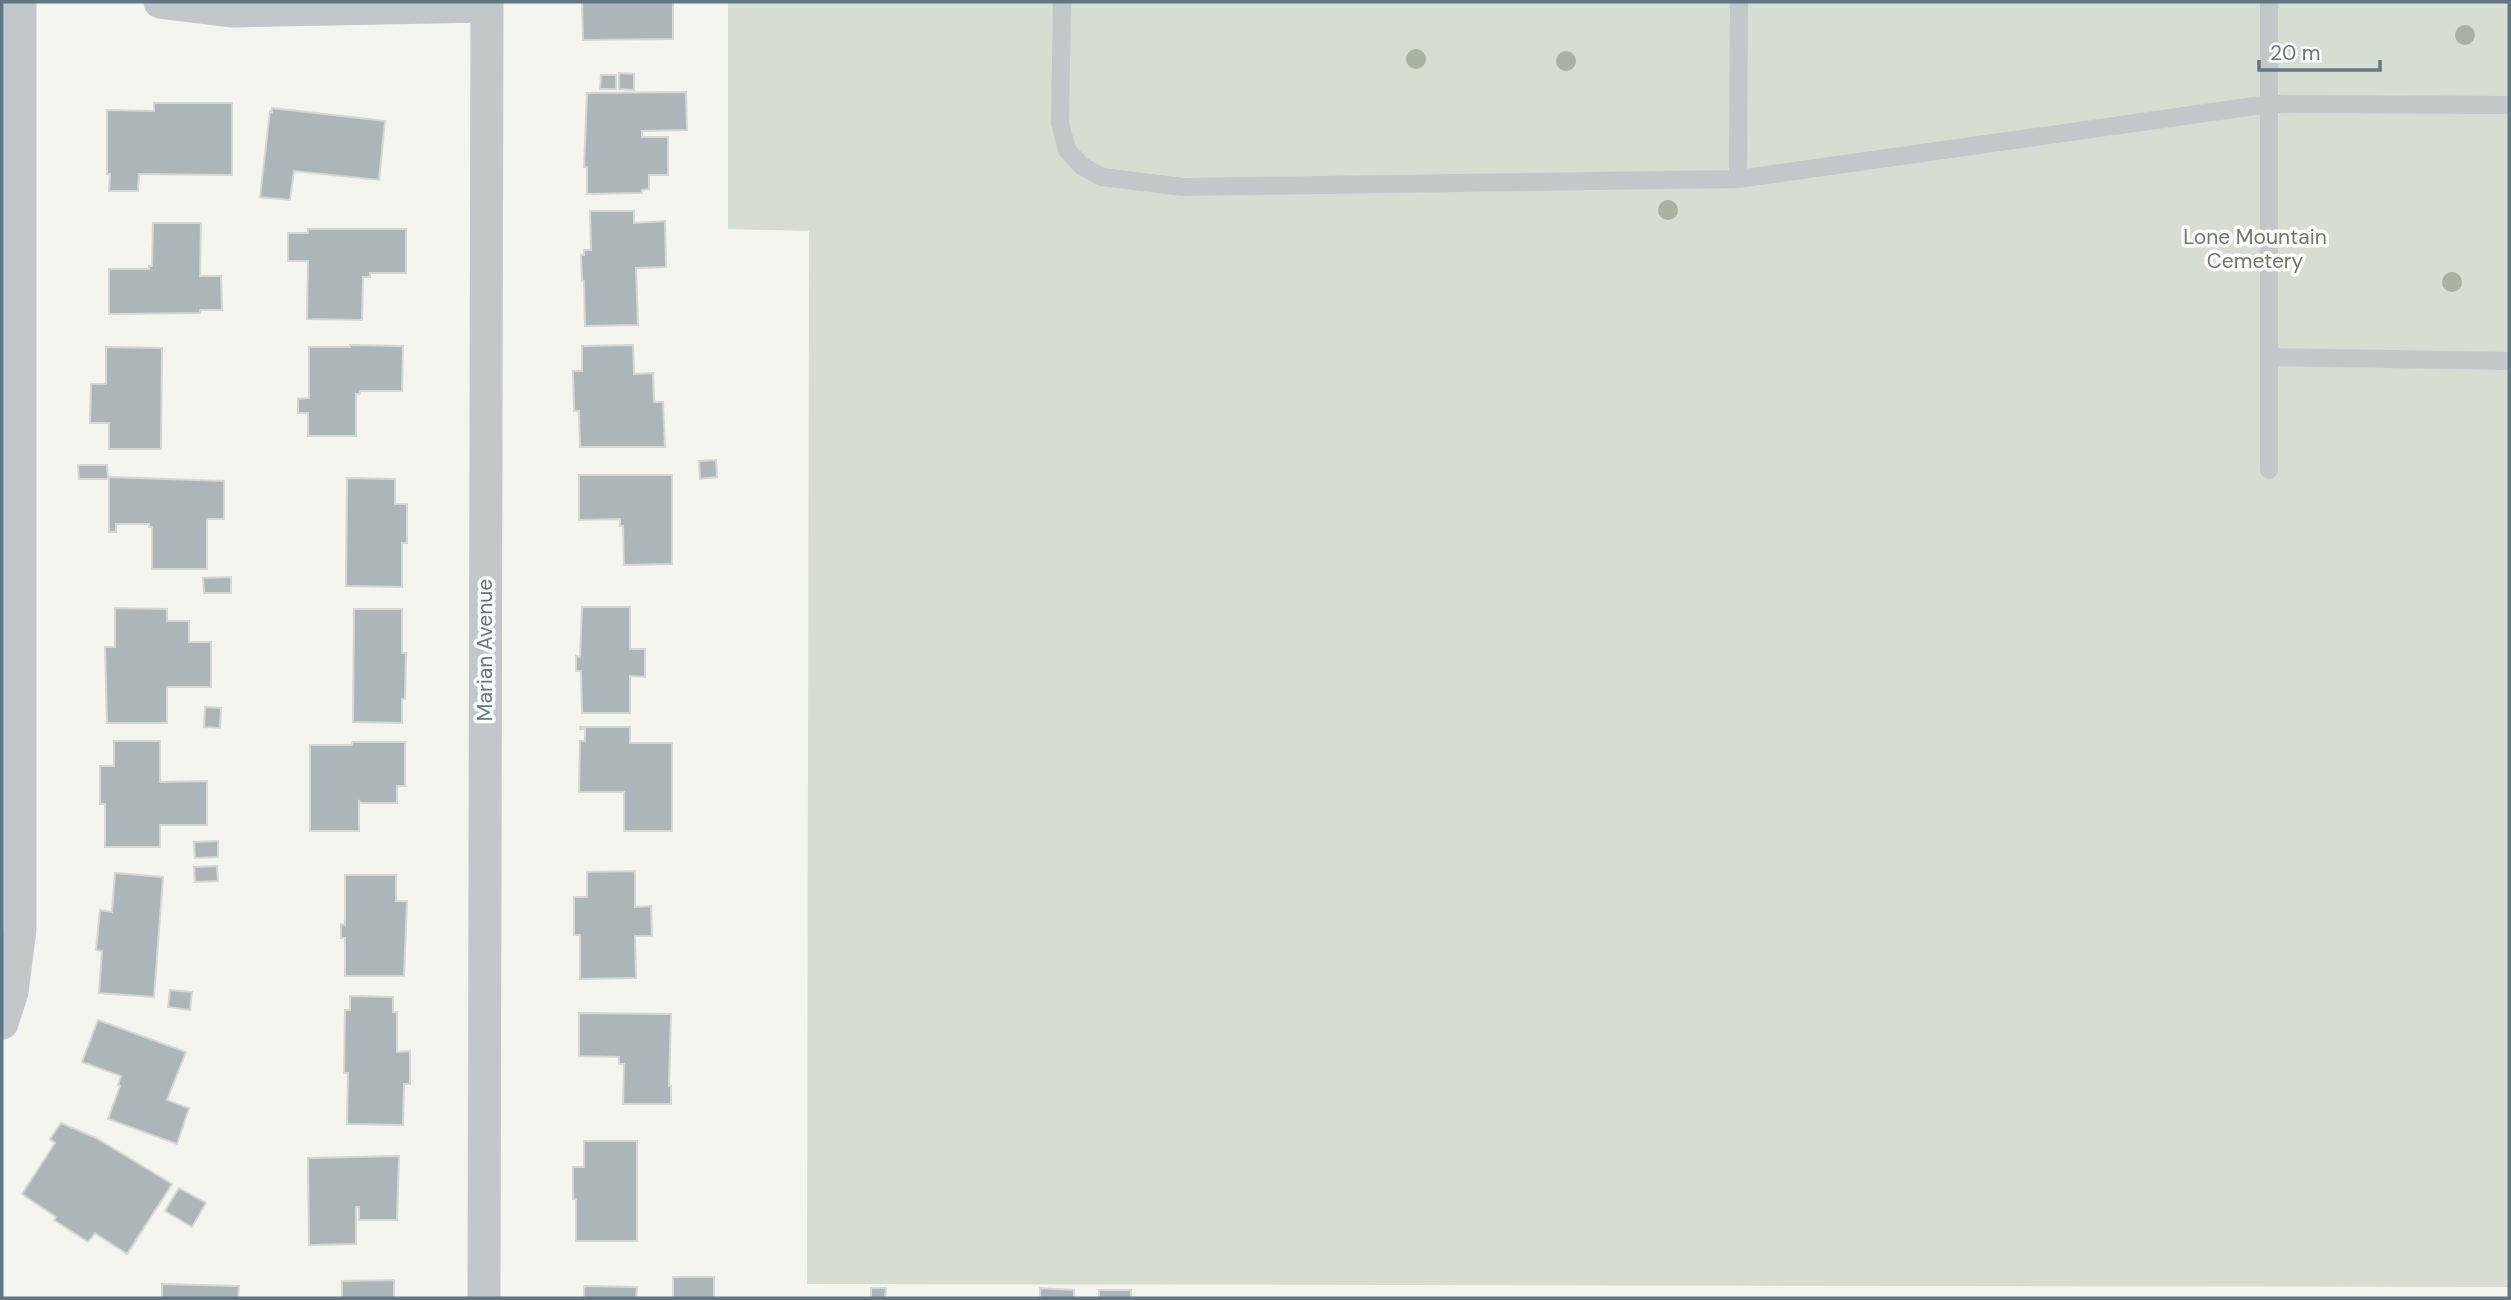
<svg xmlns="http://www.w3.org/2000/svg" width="2511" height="1300" font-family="'DM Sans',sans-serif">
	<rect width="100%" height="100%" fill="#f5f5f0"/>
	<path fill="#d6ddd1" d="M728,2H2509V1287L807,1284L809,231L728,229Z"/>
	<path fill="#acb6b9" stroke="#d6d6d3" stroke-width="2" d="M582,2H673V39L583,40Z
		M619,73L634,74V90L619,89Z
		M601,75H616V89H600Z
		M686,92L687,130L642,131V137H668V175H649V189L642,190V193L587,194V167H584L587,93Z
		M154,103H232V175L139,174L138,191H109L110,174H107V110L154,111Z
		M272,108L385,121L379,180L294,171L290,200L260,197L270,111L272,112Z
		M590,211H634V223L665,221L666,267L636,268L638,325L585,326L584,281H582L581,255H584V250H591Z
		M153,223H201L200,276H221L222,310H200V313L109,314V269H149V266H152Z
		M308,229H406V273H370V277H363L362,320L307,319L308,261H288V233H308Z
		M350,345L403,346L402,391H360V394H356V436H308V413H298V399L309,398V347H350Z
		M633,345L634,374L653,373L654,402H663L665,447H580L579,411H574L573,371H582V346Z
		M106,347L162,348L161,449H109V423H90L91,384H106Z
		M716,460L717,477L700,479L699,461Z
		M78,465H107L108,479H79Z
		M579,475H672V564L624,565L623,526H620V519L579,520Z
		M109,477L224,481V519H207V569H152V527H149V524H116V532H109Z
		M347,478L395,479V504H407V543H402V587L346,586Z
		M231,577V593H204L203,578Z
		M582,607H630V649H645V677L630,676V713H582L581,671H576V656L580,657Z
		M115,608L167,609V621H189V642H211V687H167V723H107L105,647H115Z
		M354,609H402V653H406L405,699H402V723L353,722Z
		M205,707L221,708L220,728L204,727Z
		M580,727H630V743H672V831H624V792H579L580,741H585V729H580Z
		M114,741H160V782L207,781V825H160V847H105V804H100V766H114Z
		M352,742H405V786H397V803H362L359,801V831H310V745H352Z
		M218,841V857L195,858L194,842Z
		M217,866L218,881L195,882L194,867Z
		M635,871V907L651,906L652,936H635L636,978L580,979V935H574V897H587V872Z
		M115,873L163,877L154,997L99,993L102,951L96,950L100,910L112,912Z
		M345,875H396V901H407L404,976H345V938H341V924L345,925Z
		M170,990L192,992L190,1010L168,1007Z
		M350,996L393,997V1012H397V1052L410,1051V1084H404L403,1125L347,1124L348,1073H344L345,1010H350Z
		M579,1013L671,1014L669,1086H671V1104H623L624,1064H619V1057L579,1056Z
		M98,1020L186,1052L167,1100L189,1108L177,1144L108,1119L120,1086L118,1085L121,1076L82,1062Z
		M61,1123L96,1138L172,1184L127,1254L95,1233L88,1242L54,1220L56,1217L22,1194L55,1143L50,1139Z
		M584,1141H637V1241H576V1199H573V1167H584Z
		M399,1156L397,1220H359V1207H356V1244L309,1245L308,1158Z
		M179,1188L206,1203L192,1227L165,1211Z
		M673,1277H714V1298H673Z
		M394,1280V1298H342V1281Z
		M162,1284L239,1286L238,1298H162Z
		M584,1286L637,1287L636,1298H584Z
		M871,1288H886L885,1298H871Z
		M1040,1288L1074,1290V1298H1040Z
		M1099,1290H1131V1298H1099Z"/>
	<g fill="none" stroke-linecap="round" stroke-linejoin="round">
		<path stroke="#c2c7c9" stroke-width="18" d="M1062,2L1060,123L1067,150L1082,166L1102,177L1183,187L1738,179
			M1739,2L1738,179L2269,104L2509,105
			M2269,357L2509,361
			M2269,470V2"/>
		<path stroke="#c2c7c9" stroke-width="33" d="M160,2L233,11L487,6
			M2,1023L12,992L20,929V2
			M484,1298L487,2"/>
	</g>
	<g fill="#a7b2a1">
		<circle cx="2465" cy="35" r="10"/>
		<circle cx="1416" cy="59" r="10"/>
		<circle cx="1566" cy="61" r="10"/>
		<circle cx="1668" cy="210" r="10"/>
		<circle cx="2452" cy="282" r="10"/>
	</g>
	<g text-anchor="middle" stroke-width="7" stroke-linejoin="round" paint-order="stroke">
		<g font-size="21" fill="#677b60" stroke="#fff">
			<text x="2255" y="244">Lone Mountain<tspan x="2255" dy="24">Cemetery</tspan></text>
		</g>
		<g font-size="21" fill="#617784" stroke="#fff">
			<text transform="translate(485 650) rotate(-90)" y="7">Marian Avenue</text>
		</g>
	</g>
	<rect width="2511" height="1300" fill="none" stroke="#617784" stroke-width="7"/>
	<path d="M2259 60v10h121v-10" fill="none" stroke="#617784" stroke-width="3.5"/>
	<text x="2270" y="60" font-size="21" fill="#617784" stroke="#ffffff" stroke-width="5" paint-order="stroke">20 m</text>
</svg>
